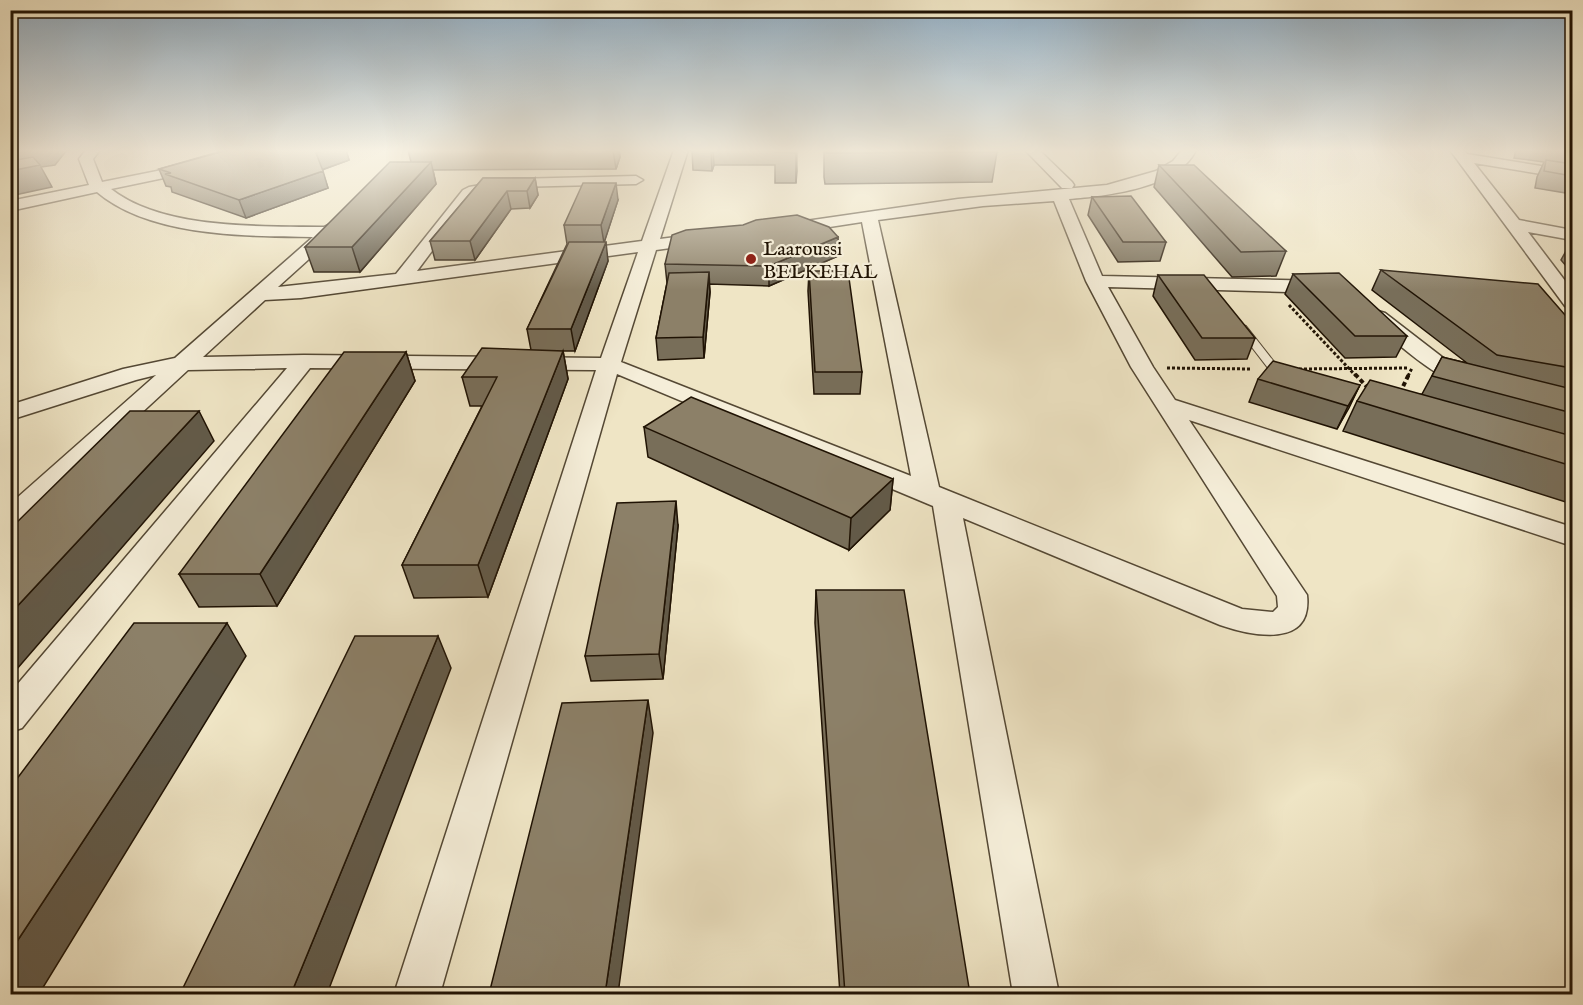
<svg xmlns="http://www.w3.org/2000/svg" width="1583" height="1005" font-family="'IM FELL English',serif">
	<rect width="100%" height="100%" fill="#efe5c5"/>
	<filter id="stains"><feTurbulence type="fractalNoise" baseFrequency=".00333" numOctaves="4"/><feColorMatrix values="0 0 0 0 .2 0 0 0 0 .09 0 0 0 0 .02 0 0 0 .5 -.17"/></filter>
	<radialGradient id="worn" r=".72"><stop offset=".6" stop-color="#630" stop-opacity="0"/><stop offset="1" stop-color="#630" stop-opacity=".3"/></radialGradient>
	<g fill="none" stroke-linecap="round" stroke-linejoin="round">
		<defs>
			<path id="service" d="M1242,325L1246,326L1286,377V381H1278L1237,328Z"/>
			<path id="minor" d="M86,150H100L93,159L102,182L197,163L202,164L204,167L202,170L111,189C163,230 261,226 324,227L334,222L340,223L342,227L340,231L278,287L396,274L463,190L469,187L514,179L636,176L643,180L636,184L514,187L478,194L473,196L417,271L642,241L674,150H688L660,239L707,233L713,234L715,238L713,242L707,243L656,250L621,362L911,476L862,222L784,234L778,233L776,229L778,225L958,199L1107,185L1156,171L1173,161L1182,150H1196C1178,188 1107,196 1069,199L1102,276L1323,281L1330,283L1332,287L1330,291L1323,293L1108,287L1153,367L1175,400L1572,527V546L1189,420L1307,595C1313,649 1252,636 1220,625L963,518L1059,994H1013L933,506L617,374L440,994H394L596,370L310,368L22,728L10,732V693L287,368L188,370L20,525L10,528V504L156,375L136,380L10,420V405L123,369L175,358L313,237C246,236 150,237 97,192L10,211V201L89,185L79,159ZM1054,201L1086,281L1131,367L1277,596L1278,607L1273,612L1242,609L939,487L878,220L983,206ZM638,252L601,358L304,355L203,357L265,300L301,298Z
				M1025,150H1039L1072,182L1074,185L1072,188H1062Z
				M1450,150H1464L1467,154L1572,171V179L1474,163L1519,220L1572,230V240L1528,232L1572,290V308L1565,306Z
				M1378,311L1385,313L1442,357L1477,375L1480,380L1477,385C1448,392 1393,339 1371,321L1368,317L1371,313Z"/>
		</defs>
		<use href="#service" stroke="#544834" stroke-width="2"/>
		<use href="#minor" stroke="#544834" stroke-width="3"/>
		<path stroke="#201304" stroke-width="3" stroke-dasharray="3 2" stroke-linecap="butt" d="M1289,305L1356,376
			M1167,368L1252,369
			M1299,369L1408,368
			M1408,376L1412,368"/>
		<path stroke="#201304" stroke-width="4" stroke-dasharray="4.5 3" stroke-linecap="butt" d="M1355,374L1368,388
			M1400,393L1409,374"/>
		<use href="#service" fill="#f5eed9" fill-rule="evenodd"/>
		<use href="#minor" fill="#f5eed9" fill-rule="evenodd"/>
	</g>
	<path fill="#786e59" stroke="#201304" stroke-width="1.5" d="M225,150H346L349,160L322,170L328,188L246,218L172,192L171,187L166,186L159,169Z
		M408,150H619L620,157L616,169L433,170L436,184L360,272H314L305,247L411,162Z
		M692,150H797L796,183H775V165H714L712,171L693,170Z
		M824,150H995L997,152L992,182L825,184L824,177Z
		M1516,150H1572V194L1535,188L1537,177L1544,162L1514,158Z
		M1159,165L1286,251L1276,276L1232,277L1154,187Z
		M483,178H535L538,195L530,208L511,209L475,260H435L430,241Z
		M1092,197L1166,242L1160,261L1118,262L1088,215Z
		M618,200L604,242L608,261L575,351H563L568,379L488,597L414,598L402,565L482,406H470L462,377L531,350L527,329L567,244L564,225Z
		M838,237V256L769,286L709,284L710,292L704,358L658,360L656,338L667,283L665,264Z
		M1572,240V273L1561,260Z
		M1381,270L1572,323V504L1343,431L1357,401L1422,394L1442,357L1467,363L1372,290Z
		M809,271L862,372L860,394H814L808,291Z
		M1293,274L1407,336L1396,357L1345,358L1285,294Z
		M1158,275L1255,338L1247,359L1195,360L1153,296Z
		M406,352L415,381L277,606L199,607L179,574Z
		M1258,379L1360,385L1337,429L1249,402Z
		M644,427L893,479L890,510L849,550L648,457Z
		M678,526L663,679L591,681L585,656Z
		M816,590L970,994H840L815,623Z"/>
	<path fill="#625a49" stroke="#201304" stroke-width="1.5" d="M40,150H67L55,165L41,167L52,187L10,196V153Z
		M327,150H346L349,160L321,170L316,153Z
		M613,150H619L620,157L616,169Z
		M711,150H713L714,165L712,171Z
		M796,150L797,171L796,183Z
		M431,162L436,184L360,272L352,247Z
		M323,171L328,188L246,218L239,200Z
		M535,178L538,195L530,208L527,191Z
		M616,183L618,200L604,243L601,225Z
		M507,191L511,209L475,260L470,241Z
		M838,237V256L769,286V266Z
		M606,242L608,261L575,351L571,329Z
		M709,272L710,292L704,358L703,337Z
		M563,351L568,379L488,597L478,565Z
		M406,352L415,381L277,606L260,574Z
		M1360,385L1349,408L1337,429L1348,406Z
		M199,411L214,441L10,677V614Z
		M893,479L890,510L849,550L851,518Z
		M676,501L678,526L663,679L659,654Z
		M227,623L246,656L39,994H10V952Z
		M438,636L451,668L327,994H291Z
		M648,700L653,733L618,994H605Z"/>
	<path fill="#8c8068" stroke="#201304" stroke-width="1.5" d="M10,150H40L10,153Z
		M228,150H327L316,153L323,171L239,200L165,174L171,173L159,169Z
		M775,150H796V153L775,152Z
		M825,150H995L997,152L826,153Z
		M33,157L40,165L10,171V161Z
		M1546,160L1572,164V176L1544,171Z
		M390,162H431L352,247H305Z
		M1159,165H1194L1286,251L1241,252Z
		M483,178H535L527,191H507L470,241H430Z
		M583,183H616L601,225H564Z
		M1131,196L1166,242H1123L1092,197Z
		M797,215L829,227L838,237L769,266L665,264L672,235L686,230L743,225L756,220Z
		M569,242H606L571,329H527Z
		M1381,270L1538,284L1572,323V368L1497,355Z
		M809,271H848L862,372H815Z
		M709,272L703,337L656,338L669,273Z
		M1339,273L1407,336H1355L1293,274Z
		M1158,275H1204L1255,338H1202Z
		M482,348L563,351L478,565H402L497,377H462Z
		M344,352H406L260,574H179Z
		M1442,357L1572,389V413L1432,376Z
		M1273,361L1360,385L1348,406L1258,379Z
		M1370,380L1572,436V466L1357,401Z
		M691,397L893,479L851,518L644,427Z
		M130,411H199L10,614V529Z
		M676,501L659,654L585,656L617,503Z
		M816,590H904L970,994H845Z
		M134,623H227L10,952V788Z
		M355,636H438L291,994H180Z
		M648,700L605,994H489L562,703Z"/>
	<linearGradient id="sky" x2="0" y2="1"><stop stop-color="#8fabc0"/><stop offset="0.52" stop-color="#f8f3e5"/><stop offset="1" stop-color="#f8f3e5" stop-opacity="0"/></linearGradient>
	<rect width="1583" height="290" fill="url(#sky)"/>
	<circle fill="#8f2418" stroke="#f5eed9" stroke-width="2" cx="751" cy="259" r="6"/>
	<g text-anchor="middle" stroke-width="4.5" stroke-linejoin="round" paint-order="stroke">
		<g font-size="20" fill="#201304" stroke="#f5eed9" text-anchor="start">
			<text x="763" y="255">Laaroussi<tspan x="763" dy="23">BELKEHAL</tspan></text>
		</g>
	</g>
	<rect width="1583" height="1005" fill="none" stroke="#efe5c5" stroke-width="36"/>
	<rect x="12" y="12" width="1559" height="981" fill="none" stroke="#201304" stroke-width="3"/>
	<rect x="18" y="18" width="1547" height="969" fill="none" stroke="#201304" stroke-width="1.5"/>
	<rect width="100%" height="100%" filter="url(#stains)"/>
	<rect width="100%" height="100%" fill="url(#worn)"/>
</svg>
